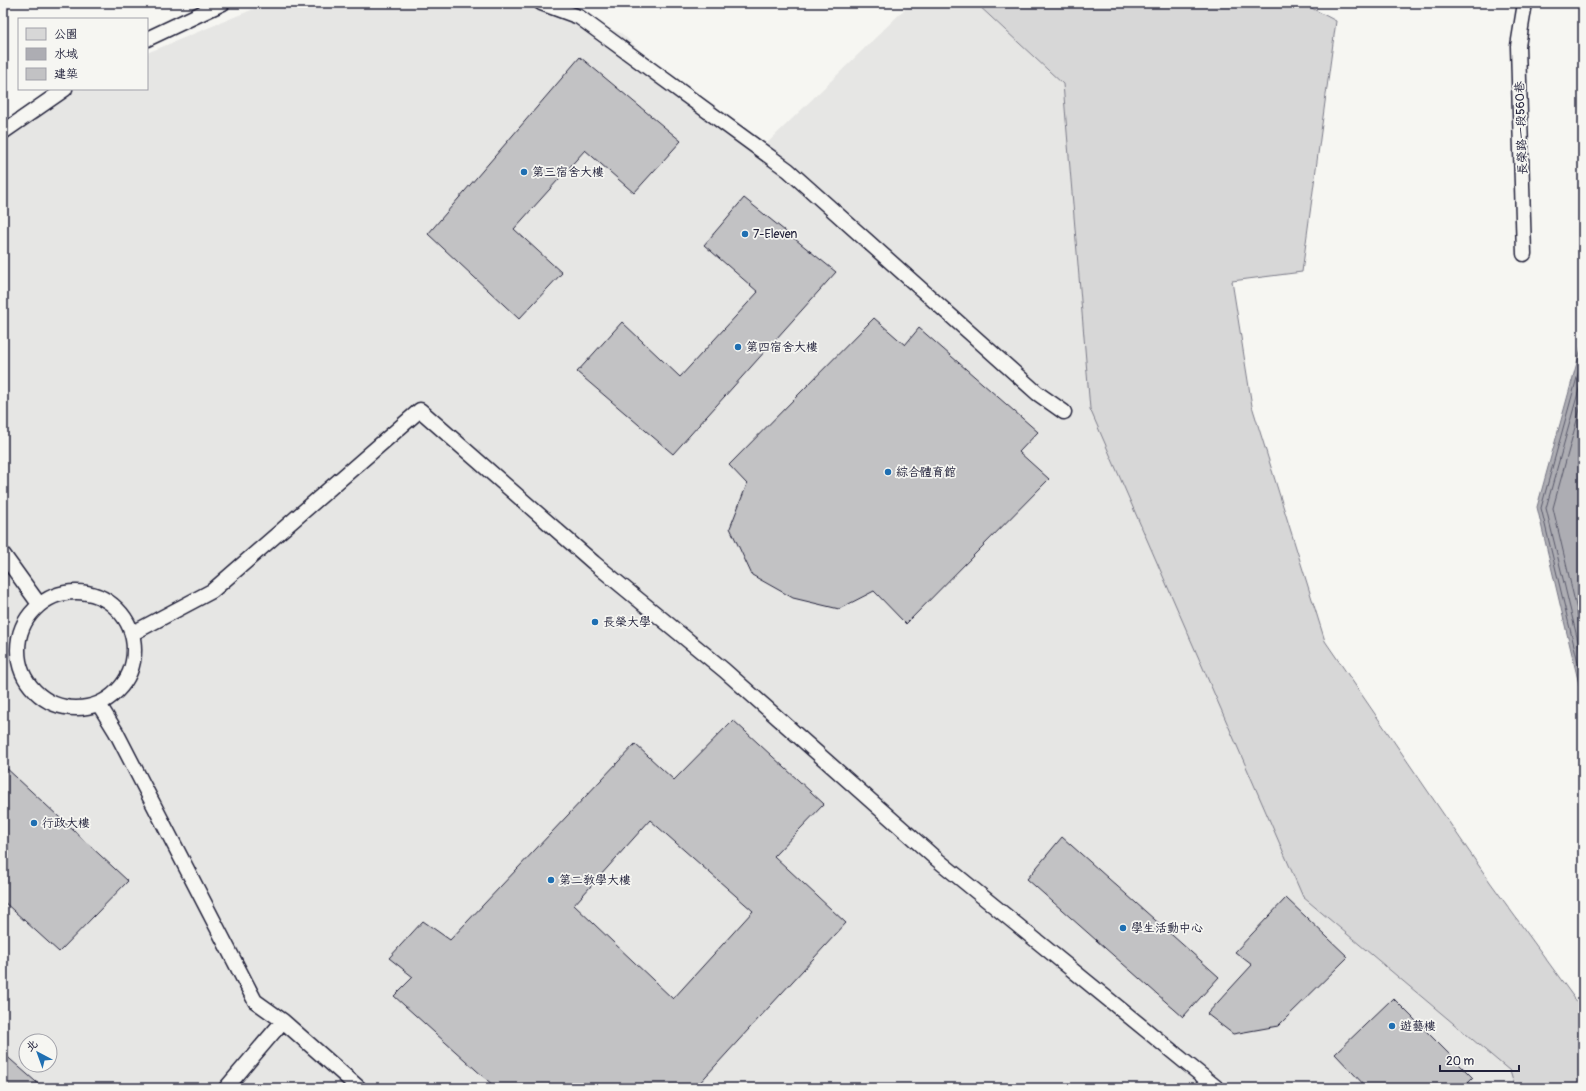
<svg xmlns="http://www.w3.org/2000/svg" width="1586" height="1091" font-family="Pangolin,'LXGW WenKai TC',sans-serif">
	<rect width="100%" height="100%" fill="#f6f6f2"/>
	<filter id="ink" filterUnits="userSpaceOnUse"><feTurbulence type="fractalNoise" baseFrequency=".025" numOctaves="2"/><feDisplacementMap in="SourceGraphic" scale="8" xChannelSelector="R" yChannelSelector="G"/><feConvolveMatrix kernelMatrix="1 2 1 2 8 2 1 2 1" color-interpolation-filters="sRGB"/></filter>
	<g filter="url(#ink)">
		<path fill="#e6e6e4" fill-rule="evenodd" d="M268,3H540L621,33L754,156L911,3H976L1063,83L1090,409L1510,1071L1530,1088H3V138L65,89H147V53ZM26,1041H50V1065H26Z"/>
		<path fill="#d7d7d7" stroke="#7c7c89" d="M976,3H1302L1336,21L1302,272L1232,281L1252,406L1325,641L1490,882L1583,1010V1088H1515L1510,1071L1303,897L1090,409L1063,84Z"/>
		<path fill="#adadb3" stroke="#757583" d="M1583,341V701L1537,507Z"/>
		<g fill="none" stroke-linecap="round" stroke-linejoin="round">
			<path stroke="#5a5a6b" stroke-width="1" d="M1583,356L1541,508L1583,683
				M1583,375L1546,508L1583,662
				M1583,398L1553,508L1583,636"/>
			<path stroke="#757583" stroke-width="8" d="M3,4L4,3"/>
		</g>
		<path fill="#c2c2c4" stroke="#22223b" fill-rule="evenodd" d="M580,57L681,141L634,193L585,150L514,229L562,273L519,319L428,234Z
			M744,198L836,272L673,454L577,372L622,322L680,377L758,292L704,245Z
			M874,318L905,345L919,328L1038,432L1019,452L1049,479L906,624L874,591L839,609L793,598L752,575L730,528L747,484L729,465Z
			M733,720L824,804L774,856L846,923L695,1088H496L394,996L413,977L389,958L423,921L450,940L635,744L674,780ZM650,820L753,911L673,999L574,905Z
			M3,765L128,881L59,952L3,901Z
			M1062,837L1219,977L1183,1017L1027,879Z
			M1286,898L1348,957L1278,1026L1233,1034L1207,1014L1252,965L1235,952Z
			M1393,998L1473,1078L1463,1088H1367L1335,1054Z
			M3,1053L43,1088H3Z"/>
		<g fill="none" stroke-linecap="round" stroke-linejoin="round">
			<defs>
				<path id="service" d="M541,3L579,17L788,170L1037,393L1064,412
					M147,39L223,3
					M3,132L65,89
					M1524,254L1518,46L1525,3
					M3,554L39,604
					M18 650a58 58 0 1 1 116 0a58 58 0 1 1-116 0Z
					M133,633L212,591L420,410L594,563L724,670L934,857L1217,1088
					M100,706L116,732L255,1001L283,1021L359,1088
					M226,1088L283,1021"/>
			</defs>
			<use href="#service" stroke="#22223b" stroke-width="17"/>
			<use href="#service" stroke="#f6f6f2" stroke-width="14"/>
		</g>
	</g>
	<g fill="#1f6fb2" stroke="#f6f6f2" stroke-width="1.5">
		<circle cx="524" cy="172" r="4"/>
		<circle cx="745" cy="234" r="4"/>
		<circle cx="738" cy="347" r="4"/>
		<circle cx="888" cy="472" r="4"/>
		<circle cx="595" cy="622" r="4"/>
		<circle cx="34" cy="823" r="4"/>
		<circle cx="551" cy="880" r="4"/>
		<circle cx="1123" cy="928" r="4"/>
		<circle cx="1392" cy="1026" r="4"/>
	</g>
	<g text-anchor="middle" stroke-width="3.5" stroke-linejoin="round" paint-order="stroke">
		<g font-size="12" fill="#22223b" stroke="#f6f6f2">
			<text transform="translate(1521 128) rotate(-92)" y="4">長榮路一段560巷</text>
		</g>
		<g font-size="12" fill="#22223b" stroke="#f6f6f2" text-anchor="start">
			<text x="532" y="176">第三宿舍大樓</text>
			<text x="753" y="238">7-Eleven</text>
			<text x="746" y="351">第四宿舍大樓</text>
			<text x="896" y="476">綜合體育館</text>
			<text x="603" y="626">長榮大學</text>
			<text x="42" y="827">行政大樓</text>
			<text x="559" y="884">第二教學大樓</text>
			<text x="1131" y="932">學生活動中心</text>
			<text x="1400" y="1030">遊藝樓</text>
		</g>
	</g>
	<rect width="1586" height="1091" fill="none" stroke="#f6f6f2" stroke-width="16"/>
	<rect x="8" y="8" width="1570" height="1075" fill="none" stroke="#22223b" stroke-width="1.5" filter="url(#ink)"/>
	<rect x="18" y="18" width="130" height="72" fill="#f6f6f2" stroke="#a1a1a9"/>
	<rect x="26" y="28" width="20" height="12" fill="#d7d7d7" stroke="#a1a1a9"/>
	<text x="54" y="38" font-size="12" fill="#22223b">公園</text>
	<rect x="26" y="48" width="20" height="12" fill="#adadb3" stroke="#a1a1a9"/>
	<text x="54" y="58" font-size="12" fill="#22223b">水域</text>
	<rect x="26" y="68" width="20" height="12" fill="#c2c2c4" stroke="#a1a1a9"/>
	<text x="54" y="78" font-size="12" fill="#22223b">建築</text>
	<g transform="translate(38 1053) rotate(319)"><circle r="19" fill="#f6f6f2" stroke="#a1a1a9"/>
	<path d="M0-3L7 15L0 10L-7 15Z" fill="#1f6fb2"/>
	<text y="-6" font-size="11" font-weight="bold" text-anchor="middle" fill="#22223b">北</text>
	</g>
	<path d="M1440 1065v6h79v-6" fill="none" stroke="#22223b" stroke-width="2"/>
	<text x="1446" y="1065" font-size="12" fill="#22223b" stroke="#f6f6f2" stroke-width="3" paint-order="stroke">20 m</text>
</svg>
